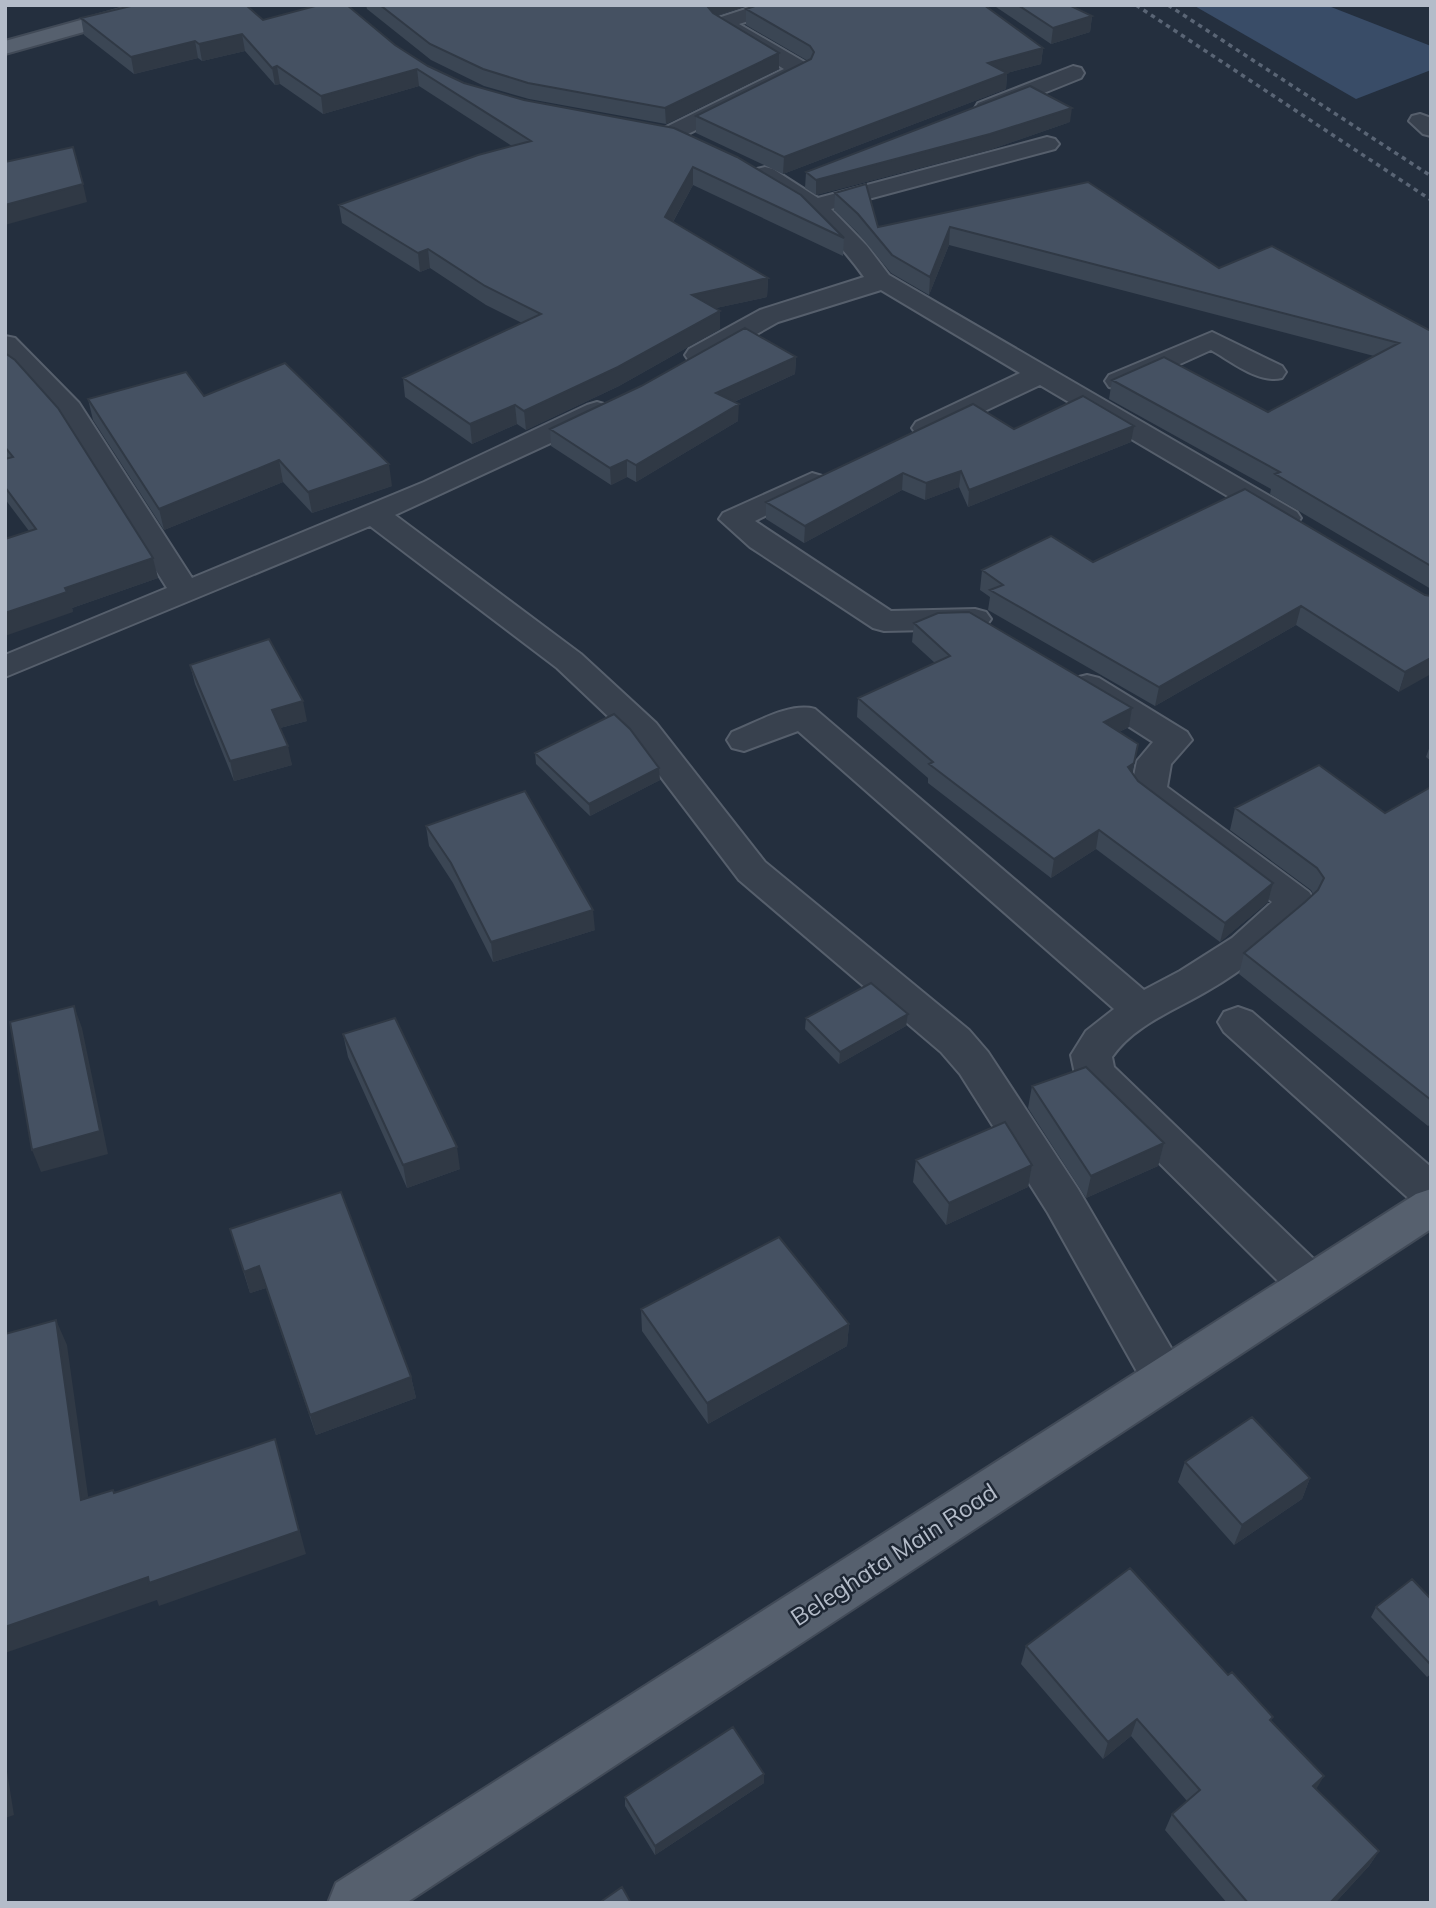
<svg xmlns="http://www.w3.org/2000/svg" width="1436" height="1908" font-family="Mulish,sans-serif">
	<rect width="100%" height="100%" fill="#242f3e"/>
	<path fill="#394c67" d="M1193,5H1326L1431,46V70L1356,99Z"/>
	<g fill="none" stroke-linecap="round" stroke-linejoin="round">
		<defs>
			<path id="minor" d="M758,5H791L788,9L739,24L808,64L811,69L808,74L676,140H660L656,135L660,130L784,69L715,27L711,23L715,19Z
				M1073,66L1081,68L1084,73L1081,78L994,113H978L975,108L978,103Z
				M1420,114L1431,118V136L1423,134L1409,121L1412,116Z
				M1047,137L1055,139L1059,144L1055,149L831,209L867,246L889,275L1297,512L1301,518L1297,524L1286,527L1275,524L1040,385L936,434L926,437L916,434L912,428L916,422L1020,373L881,290L778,322L709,361L699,363L689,361L685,355L689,349L760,310L864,277C832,232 802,209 757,179L753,174L757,169L765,167L773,169L818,198Z
				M1212,332L1282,366L1286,372L1282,378C1258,384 1231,361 1211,350L1129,387L1119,389L1109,387L1105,381L1109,375Z
				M5,336L15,338L79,403L192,578L424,482L587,405L597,402L607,405L611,411L607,417L395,515L581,654L656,723L765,862L969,1030L988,1052L1078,1189L1181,1365L1188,1379L1181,1393L1165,1399L1149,1393L1048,1213L960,1074L941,1052L739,880L632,739L557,668L370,526L5,677V655L167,588L58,414L5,360Z
				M812,473L822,476L827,482L822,488L755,521L891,611L975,609L986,612L991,619L986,626L975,629L884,631L873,628L750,547L719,519L723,513Z
				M1087,675L1099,678L1187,732L1192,740L1171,764L1167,787L1309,892L1315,901L1309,910C1276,942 1249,967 1209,990C1176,1010 1135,1024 1112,1057L1114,1067L1326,1271L1332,1284L1326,1297L1310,1303L1294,1297L1081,1085L1075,1074L1071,1055L1086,1031L1114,1009L798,731L744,751L732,748L727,740L732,732C756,723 789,702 815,709L1144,990L1180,971L1232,938L1272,902L1136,799L1131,791L1137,761L1153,742L1075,692L1070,685L1075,678Z
				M1238,1007L1252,1012L1431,1167V1210L1416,1205L1224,1032L1218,1022L1224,1012Z"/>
			<path id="major" d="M135,5H169L166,9L5,54V41Z
				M1431,1189V1229L406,1903H328L336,1883L1416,1194Z"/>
		</defs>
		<use href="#minor" stroke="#565f6c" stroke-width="4"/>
		<use href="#major" stroke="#414a57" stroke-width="4"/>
		<use href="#minor" fill="#38414e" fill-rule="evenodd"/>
		<use href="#major" fill="#56606e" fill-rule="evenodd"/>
		<path stroke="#5a6575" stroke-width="3.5" stroke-dasharray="4.5 4.5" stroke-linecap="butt" d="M1136,5L1431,200
			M1168,5L1431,176"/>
	</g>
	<path fill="#3b4654" d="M366,5H749L717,16L779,69L666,124L529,99L484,86L431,60L367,9Z
		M993,5H1069L1092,16L1090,32L1051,44Z
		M746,9L1043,48L1041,64L1007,73L1006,89L783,174L696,133V116L808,61L746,25Z
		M81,18L263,20L395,45L428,66L464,83L524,100L674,128L844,238L843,256L693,185L673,222L768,278L767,297L716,308L720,329L619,386L526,430L517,424L472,444L405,397L403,378L522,323L486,305L430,268L420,272L342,223L339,205L512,146L419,86L323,114L280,84L275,85L245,51L202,61L198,58L134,74L84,35Z
		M1070,122L989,150L816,195L805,188L806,172Z
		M1088,182L1219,268L1431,331V589L1270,494L1271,489L1109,399L1112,380L1268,412L1374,356L949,245L929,295L891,273L857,232L834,210L835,193L878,227Z
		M5,353L153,558L158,578L72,608L73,612L29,531L5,499Z
		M796,357L795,374L734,402L738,421L636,482L627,477L611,485L551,446L550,429Z
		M204,396L392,486L312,513L283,482L164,530L93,420L88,399Z
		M1014,429L1131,442L968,507L959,487L925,500L902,490L804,543L766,519V502Z
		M1093,562L1425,595L1431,596L1399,692L1296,625L1155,706L988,610L990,597L980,590L982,570Z
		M914,623L1132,708L1129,727L1119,732L1138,744L1132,773L1138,781L1273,883L1268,902L1220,942L1096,849L1051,878L928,783V778L857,717L858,698L935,663L912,642Z
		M190,665L307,721L280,728L292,765L234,781L195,684Z
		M1431,743V761L1426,757Z
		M535,753L660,780L590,816L536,764Z
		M1431,787V1124L1428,1126L1239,974L1244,953L1313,894L1311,890L1230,830L1235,808L1385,813Z
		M426,826L595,930L493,962L453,883L429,846Z
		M908,1014L906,1026L839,1064L805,1029L806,1018Z
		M343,1034L460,1169L407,1188L348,1057Z
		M1032,1086L1164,1143L1158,1166L1086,1198L1028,1108Z
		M916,1160L1032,1165L1028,1187L946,1225L913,1182Z
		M230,1229L411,1377L416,1398L316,1435L266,1288L250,1293Z
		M641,1309L849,1324L847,1346L708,1424L642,1331Z
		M1185,1462L1310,1478L1302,1499L1234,1545L1178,1482Z
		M1431,1599V1674L1427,1677L1371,1617L1376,1607Z
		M1026,1646L1271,1722L1316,1790L1379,1851L1369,1866L1335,1903H1227L1165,1830L1172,1814L1187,1801L1131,1736L1103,1759L1021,1664Z
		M764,1783L655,1855L625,1806V1797Z"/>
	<path fill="#303945" d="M710,5H749L713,17L708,7Z
		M1092,16L1090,32L1051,44L1053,28Z
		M242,34L245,51L202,61L199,44Z
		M195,41L198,58L134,74L131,57Z
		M1043,48L1041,64L1007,73L1006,89L783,174L784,157L988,63Z
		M779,53V69L666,124L665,108Z
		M277,66L280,84L275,85L272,68Z
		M417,69L419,86L323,114L321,96Z
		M1072,108L1070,122L989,150L816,195V180Z
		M693,167V185L665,236V217Z
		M83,184L87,202L5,225V205Z
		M950,227L949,245L929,295L930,277Z
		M428,249L430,268L420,272L418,253Z
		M768,278L767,297L693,313L692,295Z
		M720,311V329L619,386L526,430L524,411Z
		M796,357L795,374L716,410V393Z
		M739,404L738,421L636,482V465Z
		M515,405L517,424L472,444L470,424Z
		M1134,426L1131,442L968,507L969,490Z
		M279,460L283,482L164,530L159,509Z
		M627,460V477L611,485L610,468Z
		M389,464L392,486L312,513L308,492Z
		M961,471L959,487L925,500L926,483Z
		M903,473L902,490L804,543L805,526Z
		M153,558L158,578L72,608L73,612L5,636V613L65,588Z
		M1301,606L1296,625L1155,706L1159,687Z
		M1431,658V674L1399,692L1405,672Z
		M303,701L307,721L276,729L272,710Z
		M1132,708L1129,727L1100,741L1104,722Z
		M288,746L292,765L234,781L230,761Z
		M1134,763L1130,782L1128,767Z
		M659,768L660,780L590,816L589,804Z
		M1099,830L1096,849L1051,878L1054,859Z
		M1273,883L1268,902L1220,942L1225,923Z
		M593,910L595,930L493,962L491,942Z
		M74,1006L82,1028L108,1154L41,1172L32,1150Z
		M908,1014L906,1026L839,1064L840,1052Z
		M1164,1143L1158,1166L1086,1198L1091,1176Z
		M457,1147L460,1169L407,1188L403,1165Z
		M1032,1165L1028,1187L946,1225L949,1203Z
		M259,1266L266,1288L250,1293L244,1272Z
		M56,1320L67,1345L92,1524L81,1500Z
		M849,1324L847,1346L708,1424L707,1403Z
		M411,1377L416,1398L316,1435L310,1415Z
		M275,1439L306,1554L159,1606L157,1600L5,1653V1627Z
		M1310,1478L1302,1499L1234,1545L1242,1525Z
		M1137,1719L1131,1736L1103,1759L1108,1742Z
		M5,1759L14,1815L5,1818Z
		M764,1774V1783L655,1855V1846Z
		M1324,1776L1314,1793L1313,1786Z
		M1379,1851L1369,1866L1335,1903H1330Z"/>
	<path fill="#455162" stroke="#303945" stroke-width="2" d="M135,5H246L263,20L319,5H347L395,45L428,66L464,83L524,100L674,128L737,157L801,195L844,238L693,167L665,217L768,278L692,295L720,311L618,367L524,411L515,405L470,424L403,378L541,314L485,286L428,249L418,253L339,205L478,155L531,141L417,69L321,96L277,66L272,68L242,34L199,44L195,41L131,57L81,18Z
		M380,5H710L708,7L713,13L779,53L665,108L528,83L483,69L430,44Z
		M758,5H984L1043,48L988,63L1007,73L784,157L696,116L811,59L814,52L810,46L746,9Z
		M1018,5H1069L1092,16L1053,28Z
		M1030,86L1072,108L990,134L816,180L806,172Z
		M73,147L83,184L5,205V162Z
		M1088,182L1219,268L1272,246L1431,331V566L1275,474L1280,472L1112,380L1164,357L1268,412L1399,343L950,227L930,277L892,255L858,214L835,193L866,184L878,227Z
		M745,328L796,357L716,393L739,404L636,465L627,460L610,468L550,429L641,386Z
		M5,353L15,360L58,408L153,558L65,588L67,592L5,613V539L36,529L5,487V459L13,457L5,447Z
		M285,363L389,464L308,492L279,460L159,509L88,399L186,372L204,396Z
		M1083,396L1134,426L969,490L961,471L926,483L903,473L805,526L766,502L973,404L1014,429Z
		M1245,489L1425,595L1431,596V658L1405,672L1301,606L1159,687L990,590L1003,585L982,570L1051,536L1093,562Z
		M969,612L1132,708L1104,722L1138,744L1134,763L1128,767L1138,781L1273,883L1225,923L1099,830L1054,859L929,764L933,762L858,698L950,656L914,623L938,613Z
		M269,639L303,701L272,710L288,746L230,761L190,665Z
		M614,714L630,729L659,768L589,804L535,753Z
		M1319,765L1385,813L1431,787V1100L1244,953L1305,902L1318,890L1324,878L1317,868L1235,808Z
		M525,791L593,910L491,942L451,863L426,826Z
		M871,983L908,1014L840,1052L806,1018Z
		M74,1006L100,1131L32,1150L10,1022Z
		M395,1018L457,1147L403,1165L343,1034Z
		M1086,1067L1164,1143L1091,1176L1032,1086Z
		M1005,1122L1032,1165L949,1203L916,1160Z
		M341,1192L411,1377L310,1415L259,1266L244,1272L230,1229Z
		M779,1237L849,1324L707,1403L641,1309Z
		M56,1320L81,1500L113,1490L114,1493L275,1439L299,1531L149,1583L148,1577L5,1627V1334Z
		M1252,1417L1310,1478L1242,1525L1185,1462Z
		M1130,1568L1228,1675L1232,1672L1273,1717L1270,1720L1324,1776L1313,1786L1379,1851L1330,1903H1248L1172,1814L1200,1790L1137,1719L1108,1742L1026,1646Z
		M1412,1579L1431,1599V1665L1376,1607Z
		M733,1727L764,1774L655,1846L625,1797Z
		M622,1887L631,1903H599Z"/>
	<g text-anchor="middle" stroke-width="5" stroke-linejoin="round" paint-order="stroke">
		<g font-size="24" fill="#b4bcc9" stroke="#1d2633">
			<text transform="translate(894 1555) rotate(-33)" y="8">Beleghata Main Road</text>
		</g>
	</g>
	<rect width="1436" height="1908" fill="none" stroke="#b4bcc9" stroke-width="14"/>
</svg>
